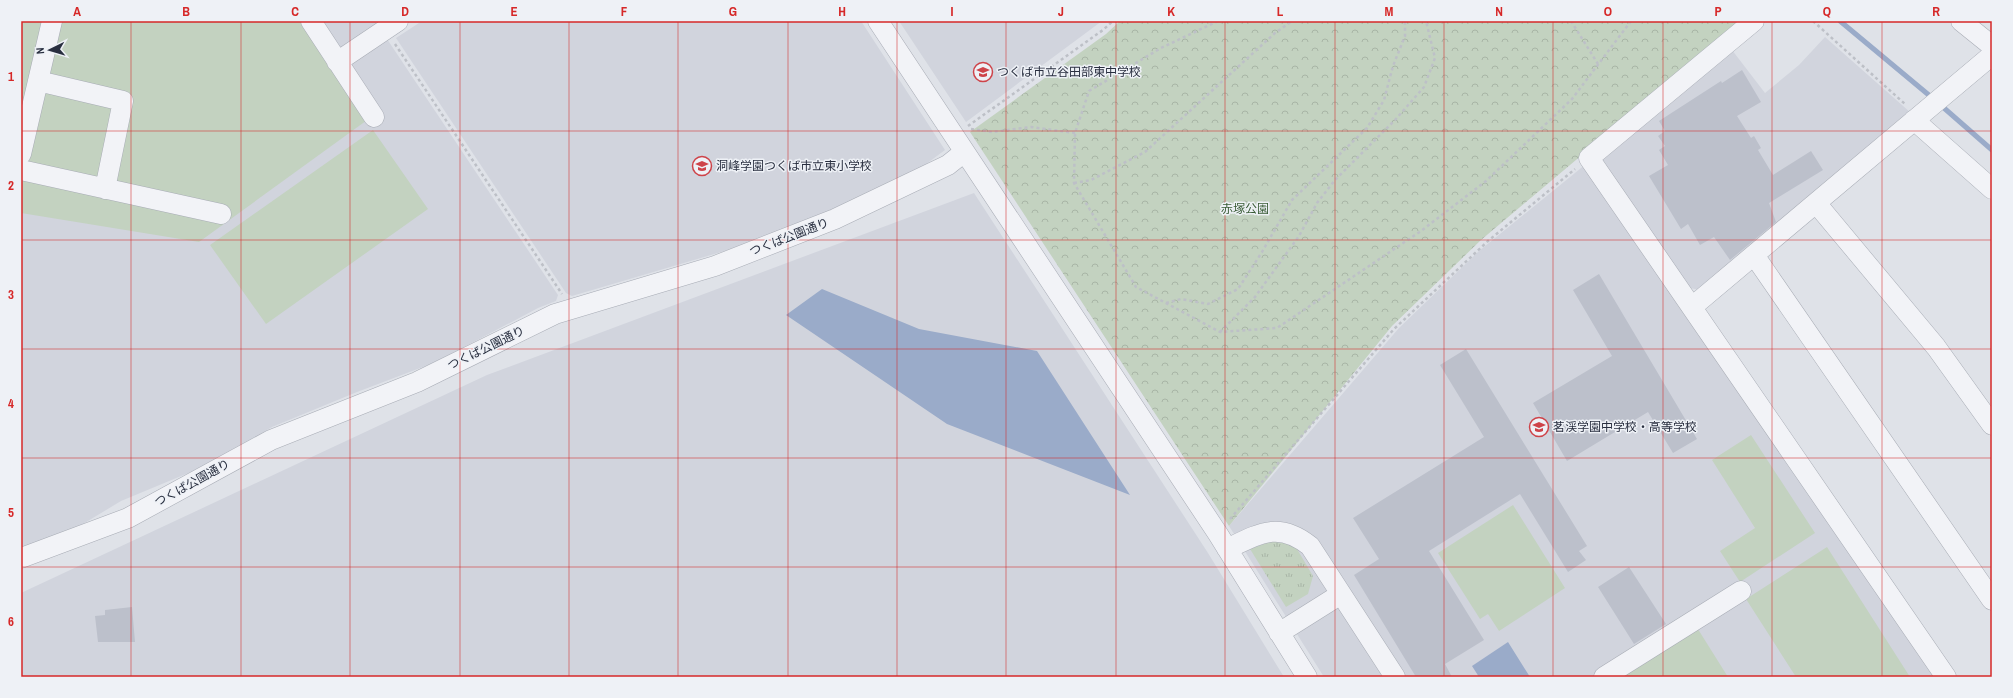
<svg xmlns="http://www.w3.org/2000/svg" width="2013" height="698" font-family="'Archivo Narrow','Noto Sans JP',sans-serif">
	<defs>
		<pattern id="grass-tufts" width="24" height="20" patternUnits="userSpaceOnUse"><rect width="24" height="20" fill="#c3d2c0"/><path d="M3 7l-1-3M5 7V3M7 7l1-3M15 17l-1-3M17 17v-4M19 17l1-3" fill="none" stroke="#a8b5a6"/></pattern>
		<pattern id="park-crowns" width="20" height="18" patternUnits="userSpaceOnUse"><rect width="20" height="18" fill="#c3d2c0"/><path d="M2 6a3 3 0 1 1 6 0M12 15a3 3 0 1 1 6 0" fill="none" stroke="#a8b5a6"/></pattern>
	</defs>
	<rect width="100%" height="100%" fill="#dfe2e8"/>
	<path fill="#d1d4dd" d="M21,21H375L558,295L556,301L538,308L436,362L357,392L272,427L210,464L121,501L73,530L21,551Z
		M422,21H861L945,150L902,182L772,237L572,296L566,293L396,38Z
		M899,21H1102L966,122Z
		M1825,37L1911,113L1700,290L1690,288L1601,158L1732,50L1765,93L1799,65Z
		M1586,164L1934,677H1324L1229,526L1399,328L1479,251Z
		M974,193L1208,553L1284,677H21V593L487,375Z"/>
	<path fill="url(#grass-tufts)" d="M1280,538L1294,544L1313,576L1308,594L1286,607L1250,549Z"/>
	<path fill="url(#park-crowns)" d="M1120,21H1741L1481,240L1392,326L1229,526L970,132L1106,34Z"/>
	<path fill="#c3d2c0" d="M21,21H306L370,118L199,242L21,213Z
		M373,130L428,209L266,324L210,245Z
		M1751,435L1815,533L1740,582L1720,551L1755,528L1712,460Z
		M1513,505L1565,588L1499,631L1488,614L1480,619L1438,553Z
		M1827,547L1910,677H1796L1746,599Z
		M1696,626L1728,677H1618Z"/>
	<path fill="#9aabc9" d="M822,289L919,329L1037,351L1130,495L947,424L786,315Z
		M1508,642L1530,677H1479L1472,666Z"/>
	<g fill="none" stroke-linecap="round" stroke-linejoin="round">
		<path stroke="#9aabc9" stroke-width="5" d="M1840,21L1930,96
			M1944,108L1992,150"/>
	</g>
	<path fill="#bcc0cb" d="M1742,70L1761,102L1737,116L1751,138L1754,136L1761,148L1758,150L1773,175L1811,151L1823,170L1769,203L1776,222L1730,260L1714,237L1700,245L1688,224L1681,229L1649,176L1668,165L1659,150L1665,146L1658,136L1665,131L1659,121L1721,81L1722,83Z
		M1599,274L1697,439L1673,453L1648,412L1567,461L1533,403L1612,356L1573,290Z
		M1466,349L1587,546L1579,551L1586,560L1568,572L1520,494L1429,551L1484,640L1445,664L1452,677H1416L1354,575L1379,559L1353,518L1484,437L1440,365Z
		M1629,567L1666,624L1634,644L1598,587Z
		M132,607L135,642H98L95,616L105,615V610Z"/>
	<g fill="none" stroke-linecap="round" stroke-linejoin="round">
		<defs>
			<path id="minor" d="M311,21L374,117
				M878,21L1218,534L1307,677
				M1754,21L1589,158L1946,677
				M1961,21L1992,46
				M337,62L398,21
				M38,81L123,101L105,189
				M1914,120L1992,189
				M21,154L52,21
				M21,170L221,214
				M1816,203L1936,347L1992,425
				M1754,255L1992,600
				M1692,307L1992,55
				M1227,549C1260,533 1279,521 1310,546L1395,677
				M21,558L128,518L271,440L417,382L555,314L715,266L835,219L948,165L958,157
				M1279,633L1341,594
				M1604,677L1741,591"/>
		</defs>
		<use href="#minor" stroke="#a8acb5" stroke-width="21"/>
		<path stroke="#bdc0c7" stroke-width="2.5" stroke-dasharray="3 3" stroke-linecap="butt" d="M1218,21L1161,48L1089,91L1075,133L1074,183L1136,287L1220,332L1277,328L1421,231L1486,181L1572,99L1631,21
			M1571,21L1598,64
			M1813,21L1906,105
			M395,44L562,294
			M968,126L1103,30L1113,21
			M971,129L992,132L1031,127L1075,133
			M1074,183L1091,180L1145,152L1275,33L1292,21
			M1166,303L1181,299L1208,304L1238,289L1262,252L1292,200L1367,128L1384,100L1393,66L1405,36V21
			M1220,332L1255,297L1299,236L1317,203L1335,180L1395,120L1424,87L1435,58L1426,21
			M1230,519L1394,329L1488,241L1575,169"/>
		<use href="#minor" stroke="#f2f3f7" stroke-width="20"/>
	</g>
	<path fill="none" stroke="#d62828" stroke-width="1" stroke-opacity="0.55" d="M131,21V677M241,21V677M350,21V677M460,21V677M569,21V677M678,21V677M788,21V677M897,21V677M1006,21V677M1116,21V677M1225,21V677M1335,21V677M1444,21V677M1553,21V677M1663,21V677M1772,21V677M1882,21V677M21,131H1992M21,240H1992M21,349H1992M21,458H1992M21,567H1992"/>
	<defs>
		<symbol id="school-ring" viewBox="-11 -11 22 22"><circle r="9.5" fill="#eef1f6" stroke="#ce4349" stroke-width="1.5"/><path d="M0-5L7-2L0 1L-7-2ZM-4 1L0 2.5L4 1V4Q0 6-4 4Z" fill="#ce4349"/></symbol>
	</defs>
	<g fill-rule="evenodd">
		<use href="#school-ring" x="972" y="61" width="22" height="22"/>
		<use href="#school-ring" x="691" y="155" width="22" height="22"/>
		<use href="#school-ring" x="1528" y="416" width="22" height="22"/>
	</g>
	<g text-anchor="middle" stroke-width="3" stroke-linejoin="round" paint-order="stroke">
		<g font-size="12" fill="#282e3f" stroke="#eef1f6" text-anchor="start">
			<text x="997" y="76">つくば市立谷田部東中学校</text>
			<text x="716" y="170">洞峰学園つくば市立東小学校</text>
			<text x="1553" y="431">茗渓学園中学校・高等学校</text>
		</g>
		<g font-size="12" fill="#385b35" stroke="#eef1f6">
			<text x="1245" y="213">赤塚公園</text>
		</g>
		<g font-size="12" fill="#282e3f" stroke="#eef1f6">
			<text transform="translate(789 237) rotate(-21)" y="4">つくば公園通り</text>
			<text transform="translate(486 348) rotate(-26)" y="4">つくば公園通り</text>
			<text transform="translate(192 483) rotate(-29)" y="4">つくば公園通り</text>
		</g>
	</g>
	<rect width="2013" height="698" fill="none" stroke="#eef1f6" stroke-width="44"/>
	<g transform="translate(50 50) rotate(265)" stroke="#eef1f6" stroke-width="3" paint-order="stroke">
	<path d="M0-3L7 15L0 10L-7 15Z" fill="#282e3f"/>
	<text y="-6" font-size="11" font-weight="bold" text-anchor="middle" fill="#282e3f">N</text>
	</g>
	<rect x="22" y="22" width="1969" height="654" fill="none" stroke="#d62828" stroke-width="1.5"/>
	<g font-size="13" text-anchor="middle" font-weight="bold" fill="#d62828">
		<text x="77" y="16">A</text>
		<text x="186" y="16">B</text>
		<text x="295" y="16">C</text>
		<text x="405" y="16">D</text>
		<text x="514" y="16">E</text>
		<text x="624" y="16">F</text>
		<text x="733" y="16">G</text>
		<text x="842" y="16">H</text>
		<text x="952" y="16">I</text>
		<text x="1061" y="16">J</text>
		<text x="1171" y="16">K</text>
		<text x="1280" y="16">L</text>
		<text x="1389" y="16">M</text>
		<text x="1499" y="16">N</text>
		<text x="1608" y="16">O</text>
		<text x="1718" y="16">P</text>
		<text x="1827" y="16">Q</text>
		<text x="1936" y="16">R</text>
		<text x="11" y="81">1</text>
		<text x="11" y="190">2</text>
		<text x="11" y="299">3</text>
		<text x="11" y="408">4</text>
		<text x="11" y="517">5</text>
		<text x="11" y="626">6</text>
	</g>
</svg>
